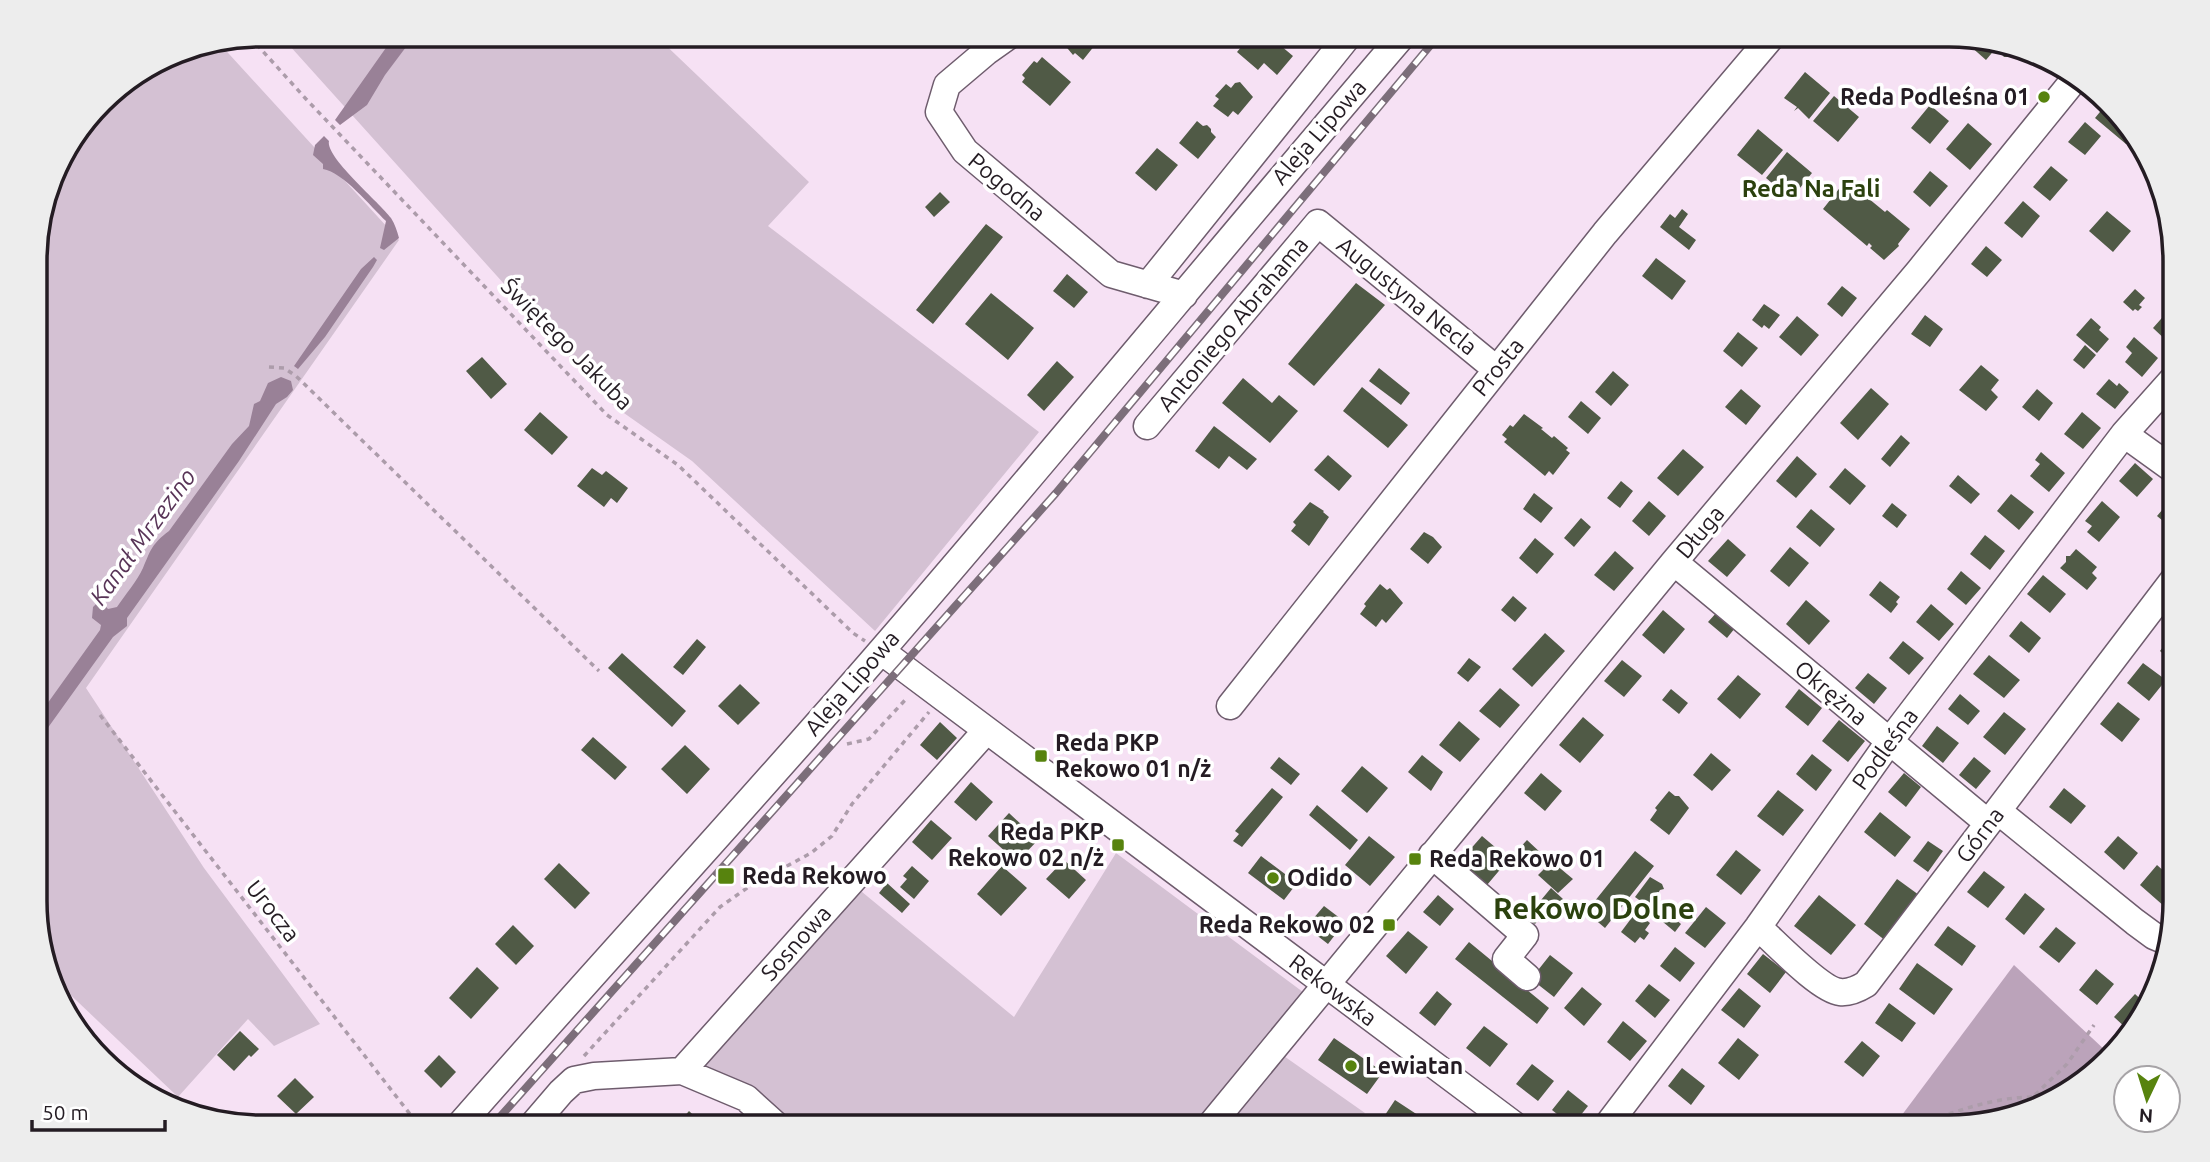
<svg xmlns="http://www.w3.org/2000/svg" width="2210" height="1162" font-family="Ubuntu,sans-serif">
	<rect width="100%" height="100%" fill="#f6e1f4"/>
	<path fill="#d4c1d3" d="M280,35H655L809,182L768,226L1039,432L875,631L692,461L614,406Z
		M219,43L399,240L86,688L204,868L320,1024L274,1046L248,1019L178,1097L58,983L37,931L36,246L58,161L112,91L175,52Z
		M1116,853L1307,995L1198,1127H786L715,1079L705,1064L856,887L1014,1017Z
		M1281,1054L1365,1113L1354,1127H1222Z"/>
	<path fill="#bba3ba" d="M2014,965L2107,1052L2074,1089L1964,1127H1893Z"/>
	<path fill="#998197" d="M395,35H415L385,75L367,105L340,125L335,120Z
		M324,136L329,141C325,157 379,202 391,218C395,224 397,231 399,238L384,250L380,248L386,221C371,207 343,172 323,169V164L313,155L315,145Z
		M374,257L377,260L373,267L325,337L298,369L294,366L361,269Z
		M281,377L291,381L293,390L287,397L276,404L239,461L127,618V626L113,637L37,743V718L100,630L101,625L92,618L93,607L100,600L108,609L117,607C125,595 137,581 143,568C151,549 152,544 169,531L232,444L249,426L254,404L260,401L268,383Z"/>
	<path fill="#505a46" d="M1069,35H1092L1089,39L1095,45L1083,60L1075,53L1073,55L1063,43Z
		M1251,35H1268L1293,56L1277,75L1264,63L1258,70L1237,52Z
		M1973,40L1996,46L2015,50L2009,57H2004L1996,48L1986,60L1969,45Z
		M1042,57L1071,82L1050,106L1022,82L1025,78L1022,75L1034,61L1037,63Z
		M1805,72L1830,93L1809,119L1798,108L1794,111L1797,107L1784,98Z
		M1240,82L1253,97L1238,115L1233,111L1228,117L1213,106L1219,99L1215,96L1226,84L1231,88L1235,83Z
		M1834,96L1859,117L1838,142L1813,121Z
		M1930,105L1949,121L1930,144L1911,128Z
		M2104,107L2135,133L2126,144L2095,118Z
		M1197,121L1203,126L1207,125L1211,129V132L1216,137L1198,159L1179,143Z
		M2085,122L2101,136L2085,155L2068,142Z
		M1968,123L1992,144L1970,170L1946,149Z
		M1758,129L1783,150L1762,175L1737,155Z
		M1157,148L1178,165L1156,191L1135,173Z
		M1787,152L1812,173L1791,199L1766,178Z
		M2051,166L2068,180L2050,201L2033,187Z
		M1930,171L1948,186L1930,207L1913,192Z
		M1846,180L1885,212L1887,210L1910,229L1898,244L1899,246L1884,260L1870,248L1872,246L1869,243L1867,246L1823,209Z
		M940,192L950,202L934,217L925,207Z
		M2023,201L2040,216L2022,238L2004,223Z
		M1682,209L1688,214L1679,227L1696,240L1689,250L1660,227L1670,214L1675,218Z
		M2107,211L2131,231L2113,252L2089,231Z
		M986,224L1003,237L933,324L916,310Z
		M1986,246L2002,260L1987,277L1971,264Z
		M1656,258L1686,281L1672,300L1642,276Z
		M1067,274L1088,292L1074,308L1053,291Z
		M1356,283L1385,305L1314,386L1288,364Z
		M1842,286L1857,298L1842,317L1827,304Z
		M2135,289L2145,298L2139,305L2142,307L2138,311L2135,309L2133,311L2123,302Z
		M991,293L1034,328L1008,360L965,324Z
		M1764,304L1780,315L1769,329L1764,325L1762,328L1752,320Z
		M2168,311L2173,316V341L2170,344L2153,328Z
		M1925,315L1943,329L1930,347L1911,334Z
		M1797,316L1819,335L1801,356L1779,337Z
		M2091,318L2101,327L2099,330L2109,339L2097,353L2076,335Z
		M1738,332L1758,348L1742,367L1723,351Z
		M2134,337L2158,358L2142,377L2125,362L2132,353L2126,347Z
		M2085,345L2096,355L2084,369L2073,360Z
		M482,357L507,384L491,399L466,371Z
		M1057,361L1074,377L1044,411L1027,395Z
		M1981,365L1999,380L1991,390L1998,397L1986,411L1959,390Z
		M1379,368L1410,393L1401,405L1369,381Z
		M1613,371L1629,385L1611,406L1595,392Z
		M1243,378L1272,403L1279,395L1298,411L1270,443L1222,403Z
		M2109,379L2117,386L2119,383L2129,392L2115,409L2096,394Z
		M1362,387L1408,425L1388,448L1343,411Z
		M1871,388L1889,404L1858,440L1840,423Z
		M1741,389L1761,406L1746,425L1725,407Z
		M2037,389L2053,403L2039,421L2022,407Z
		M1581,401L1601,418L1588,434L1568,417Z
		M540,412L568,437L552,455L524,430Z
		M2082,412L2101,428L2083,449L2064,434Z
		M1524,414L1543,428L1541,429L1552,438L1554,436L1568,448L1566,450L1570,453L1553,475L1549,471L1545,476L1504,442L1507,439L1502,435L1510,425L1513,427Z
		M1214,426L1257,459L1247,470L1229,456L1219,469L1195,451Z
		M1901,435L1910,443L1890,467L1881,459Z
		M1683,449L1704,467L1678,496L1657,478Z
		M2041,452L2065,473L2049,492L2030,476L2040,464L2035,460Z
		M1328,455L1352,476L1339,491L1314,470Z
		M1797,456L1817,474L1796,498L1776,481Z
		M2135,463L2153,479L2137,497L2119,481Z
		M592,468L602,475L606,471L628,488L617,503L611,498L604,507L577,486Z
		M1845,468L1866,486L1850,505L1829,487Z
		M1958,475L1980,494L1971,504L1949,486Z
		M1621,481L1633,491L1620,508L1607,498Z
		M1534,493L1553,508L1541,523L1523,509Z
		M2011,494L2034,512L2019,530L1997,511Z
		M2174,496V530L2157,516Z
		M1649,501L1666,516L1649,536L1632,521Z
		M2102,501L2120,517L2099,542L2087,532L2092,526L2085,521Z
		M1310,502L1324,511L1323,512L1329,517L1309,546L1291,531L1296,525L1293,522Z
		M1892,503L1907,515L1897,528L1882,516Z
		M1811,509L1835,529L1820,547L1796,527Z
		M1581,518L1591,527L1574,547L1564,538Z
		M1424,532L1433,537L1442,547L1428,564L1410,549Z
		M1985,535L2005,551L1990,570L1970,554Z
		M1535,538L1554,554L1537,574L1519,558Z
		M1728,539L1746,555L1727,577L1708,561Z
		M1790,547L1809,563L1789,587L1770,571Z
		M2076,549L2097,567L2092,573L2097,578L2087,590L2060,568L2066,562V556H2070Z
		M1615,551L1634,568L1614,591L1594,575Z
		M1961,571L1981,588L1966,605L1947,589Z
		M2043,575L2066,594L2050,613L2027,594Z
		M1880,581L1900,597L1896,602L1898,604L1891,613L1869,595Z
		M1380,584L1387,590L1390,588L1403,603L1386,623L1382,619L1376,627L1360,614L1366,606L1364,604Z
		M1513,596L1527,608L1515,622L1501,610Z
		M1806,600L1830,621L1809,645L1786,624Z
		M1931,604L1954,624L1939,641L1916,622Z
		M1663,610L1685,629L1664,654L1642,635Z
		M1717,612L1735,628L1727,638L1708,622Z
		M2021,621L2041,638L2029,653L2009,636Z
		M2174,632V663L2160,651Z
		M1545,633L1565,651L1532,687L1512,669Z
		M697,639L706,647L683,675L673,667Z
		M1903,641L1924,658L1909,675L1889,658Z
		M622,653L686,711L672,727L608,668Z
		M1989,655L2020,680L2004,698L1973,674Z
		M1469,658L1481,667L1468,682L1457,673Z
		M1622,660L1642,676L1624,697L1604,681Z
		M2143,663L2166,680L2149,701L2127,683Z
		M1868,673L1887,688L1874,704L1855,688Z
		M1738,675L1761,694L1740,719L1717,699Z
		M740,684L760,703L738,725L718,706Z
		M1500,688L1520,705L1500,728L1479,711Z
		M1671,689L1688,703L1679,714L1662,700Z
		M1799,689L1822,708L1808,726L1785,707Z
		M1960,694L1980,711L1968,725L1948,709Z
		M2118,702L2140,719L2122,742L2100,724Z
		M2004,712L2026,729L2005,755L1983,737Z
		M1583,717L1604,735L1580,763L1559,745Z
		M1839,720L1865,741L1848,762L1822,741Z
		M1459,721L1480,739L1460,762L1439,745Z
		M940,722L957,738L937,760L920,745Z
		M1937,726L1959,743L1943,763L1922,746Z
		M593,737L627,767L615,780L581,750Z
		M685,745L710,769L687,794L661,769Z
		M1711,753L1731,770L1712,791L1693,775Z
		M1812,754L1832,770L1816,791L1796,774Z
		M1422,755L1443,772L1431,791L1408,772Z
		M1279,757L1300,774L1291,785L1270,768Z
		M1974,757L1991,771L1976,789L1959,775Z
		M1362,766L1388,788L1367,813L1341,791Z
		M1541,773L1562,791L1545,811L1524,793Z
		M1904,773L1921,787L1906,807L1888,792Z
		M971,782L993,802L976,821L954,802Z
		M1272,788L1283,797L1242,847L1233,841L1239,834L1235,831Z
		M2064,788L2086,806L2071,824L2049,807Z
		M1778,790L1804,810L1783,836L1757,816Z
		M1669,791L1675,796H1679L1689,808L1669,835L1650,820L1657,810L1655,808Z
		M1317,805L1358,840L1350,850L1309,815Z
		M1880,812L1911,837L1895,857L1864,832Z
		M1009,813L1038,840L1017,862L988,836Z
		M931,820L952,838L932,860L912,842Z
		M1369,836L1395,857L1370,886L1345,865Z
		M1482,836L1509,859L1487,885L1460,861Z
		M2118,836L2138,853L2124,870L2104,852Z
		M1527,840L1543,855L1533,865L1518,850Z
		M1928,841L1943,851L1928,872L1913,861Z
		M1736,850L1761,870L1741,895L1716,875Z
		M1635,851L1654,866L1605,928L1586,912Z
		M1261,856L1297,883L1284,900L1248,873Z
		M1064,860L1086,880L1069,899L1046,879Z
		M559,863L590,893L575,909L544,879Z
		M1550,863L1553,866L1555,864L1573,879L1558,893L1538,875Z
		M2157,865L2175,881L2173,908L2168,903L2165,907L2140,885Z
		M912,866L929,881L914,899L900,887L907,879L903,876Z
		M1002,866L1027,888L1001,916L977,894Z
		M1984,871L2005,887L1988,908L1967,892Z
		M1650,877L1662,884L1664,889L1660,890L1656,897L1671,909L1668,913L1681,924L1675,932L1651,912L1653,910L1635,897Z
		M1897,879L1919,895L1886,941L1864,924Z
		M887,883L910,904L902,913L879,893Z
		M1551,888L1563,899L1557,907L1552,903L1535,924L1527,917Z
		M2025,893L2045,909L2024,935L2005,919Z
		M1438,895L1454,909L1440,926L1423,912Z
		M1819,895L1856,925L1831,955L1794,926Z
		M1324,906L1345,922L1328,944L1306,927Z
		M1706,907L1726,923L1705,948L1685,933Z
		M1636,912L1650,923L1645,930L1649,933L1644,940L1640,937L1635,943L1621,932Z
		M513,925L534,946L516,965L495,944Z
		M1948,926L1976,946L1962,966L1934,945Z
		M2056,927L2076,943L2059,963L2039,947Z
		M1408,931L1428,947L1406,974L1386,956Z
		M1469,942L1549,1008L1537,1024L1455,959Z
		M1675,947L1695,963L1680,982L1660,966Z
		M1763,954L1786,972L1770,993L1747,974Z
		M1550,955L1573,973L1554,997L1531,979Z
		M1917,963L1953,989L1934,1015L1899,989Z
		M477,967L499,988L471,1019L449,998Z
		M2096,969L2114,984L2097,1005L2079,990Z
		M1649,984L1670,1000L1655,1018L1635,1001Z
		M1582,987L1602,1004L1584,1026L1564,1008Z
		M1739,988L1761,1006L1744,1028L1721,1010Z
		M1437,991L1452,1004L1435,1026L1419,1013Z
		M2135,994L2148,1006L2127,1029L2114,1017Z
		M1889,1003L1916,1023L1902,1042L1875,1023Z
		M1623,1021L1647,1041L1630,1061L1607,1042Z
		M1484,1026L1508,1044L1490,1067L1466,1048Z
		M240,1031L259,1049L251,1057L249,1055L234,1071L217,1055Z
		M1334,1038L1383,1072L1367,1094L1318,1060Z
		M1738,1038L1759,1055L1739,1080L1718,1063Z
		M1862,1041L1880,1056L1863,1077L1844,1062Z
		M439,1055L456,1072L441,1088L424,1071Z
		M1532,1064L1554,1081L1538,1101L1516,1084Z
		M1682,1068L1705,1086L1691,1105L1668,1086Z
		M295,1078L314,1097L296,1114L277,1096Z
		M1568,1090L1588,1106L1572,1126L1552,1110Z
		M1395,1100L1430,1123L1428,1127H1383L1379,1124Z
		M689,1111L706,1127H675Z"/>
	<g fill="none" stroke-linecap="round" stroke-linejoin="round">
		<defs>
			<path id="minor" d="M1010,35L986,52L947,85L939,112L965,151L1111,274L1184,295
				M1148,285L1349,35
				M1147,426L1318,223L1496,369
				M2124,434L2174,470
				M1674,562L1988,823
				M881,651L1517,1127
				M1230,706L1605,233L1773,35
				M1998,811L2135,922L2154,936L2166,941
				M1432,855L1525,935L1506,959L1527,977
				M1758,927C1775,942 1820,990 1840,992C1850,993 1858,989 1866,984L2174,579
				M682,1071L986,731
				M458,1127C598,967 743,811 882,650C1058,447 1228,239 1403,35
				M531,1127L561,1092L574,1080L594,1076L682,1071L746,1098L778,1127
				M1209,1127L1674,562L1919,271L2074,80
				M1606,1127L1758,927L1889,742L2124,434L2174,378"/>
		</defs>
		<use href="#minor" stroke="#6e5c6d" stroke-width="29"/>
		<path stroke="#ac9caa" stroke-width="3.5" stroke-dasharray="5 5" stroke-linecap="butt" d="M250,37L306,99L607,415L678,465L853,633L865,641
			M269,367L284,368L296,376L599,671
			M100,715L420,1127
			M847,744L869,739L907,698
			M584,1056L720,907L750,886L811,853L832,836L852,804L929,712
			M2035,1095L2067,1064L2094,1025
			M1923,1127L1925,1123C1962,1108 2010,1093 2049,1098"/>
		<use href="#minor" stroke="#fff" stroke-width="26"/>
		<defs>
			<path id="rail" d="M491,1127L1056,493L1439,35"/>
		</defs>
		<use href="#rail" stroke="#7c6e7a" stroke-width="8"/>
		<use href="#rail" stroke="#fff" stroke-width="5" stroke-dasharray="16" stroke-linecap="butt"/>
	</g>
	<g fill="#57830e" stroke="#fff" stroke-width="2.5">
		<circle cx="2044" cy="97" r="7"/>
		<rect x="1034" y="749" width="14" height="14" rx="3.5"/>
		<rect x="1111" y="838" width="14" height="14" rx="3.5"/>
		<rect x="1408" y="852" width="14" height="14" rx="3.5"/>
		<rect x="717" y="867" width="18" height="18" rx="3.5"/>
		<circle cx="1273" cy="878" r="7"/>
		<rect x="1382" y="918" width="14" height="14" rx="3.5"/>
		<circle cx="1351" cy="1066" r="7"/>
	</g>
	<g text-anchor="middle" stroke-width="7" stroke-linejoin="round" paint-order="stroke">
		<g font-size="23" font-weight="bold" fill="#241c23" stroke="#fff" text-anchor="start">
			<text x="2030" y="105" text-anchor="end">Reda Podleśna 01</text>
			<text x="1055" y="751">Reda PKP<tspan x="1055" dy="26">Rekowo 01 n/ż</tspan></text>
			<text x="1104" y="840" text-anchor="end">Reda PKP<tspan x="1104" dy="26">Rekowo 02 n/ż</tspan></text>
			<text x="1429" y="867">Reda Rekowo 01</text>
			<text x="742" y="884">Reda Rekowo</text>
			<text x="1287" y="886">Odido</text>
			<text x="1375" y="933" text-anchor="end">Reda Rekowo 02</text>
			<text x="1365" y="1074">Lewiatan</text>
		</g>
		<g font-size="23" fill="#241c23" stroke="#fff">
			<text transform="translate(1319 132) rotate(-49)" y="8">Aleja Lipowa</text>
			<text transform="translate(1007 187) rotate(40)" y="8">Pogodna</text>
			<text transform="translate(1407 296) rotate(39)" y="8">Augustyna Necla</text>
			<text transform="translate(1233 324) rotate(-50)" y="8">Antoniego Abrahama</text>
			<text transform="translate(567 344) rotate(45)" y="8">Świętego Jakuba</text>
			<text transform="translate(1498 367) rotate(-51)" y="8">Prosta</text>
			<text transform="translate(1700 532) rotate(-50)" y="8">Długa</text>
			<text transform="translate(852 683) rotate(-49)" y="8">Aleja Lipowa</text>
			<text transform="translate(1831 693) rotate(40)" y="8">Okrężna</text>
			<text transform="translate(1885 749) rotate(-54)" y="8">Podleśna</text>
			<text transform="translate(1980 835) rotate(-53)" y="8">Górna</text>
			<text transform="translate(273 911) rotate(52)" y="8">Urocza</text>
			<text transform="translate(796 943) rotate(-48)" y="8">Sosnowa</text>
			<text transform="translate(1333 990) rotate(37)" y="8">Rekowska</text>
		</g>
		<g font-size="24" font-weight="bold" fill="#2b410e" stroke="#fff">
			<text x="1811" y="197">Reda Na Fali</text>
		</g>
		<g font-size="24" font-style="italic" fill="#583457" stroke="#fff">
			<text transform="translate(143 537) rotate(-54)" y="8">Kanał Mrzezino</text>
		</g>
		<g font-size="30" font-weight="bold" fill="#2b410e" stroke="#fff">
			<text x="1594" y="919">Rekowo Dolne</text>
		</g>
	</g>
	<path d="M0 0H2210V1162H0ZM261 47H1949A214 214 0 0 1 2163 261V901A214 214 0 0 1 1949 1115H261A214 214 0 0 1 47 901V261A214 214 0 0 1 261 47Z" fill="#ededed" fill-rule="evenodd"/>
	<path fill="none" stroke="#241c23" stroke-width="3.5" d="M261 47H1949A214 214 0 0 1 2163 261V901A214 214 0 0 1 1949 1115H261A214 214 0 0 1 47 901V261A214 214 0 0 1 261 47Z"/>
	<g transform="translate(2147 1099) rotate(184)"><circle r="33" fill="#ffffff" stroke="#a7a4a7" stroke-width="2"/>
	<path d="M0-5L12 26L0 18L-12 26Z" fill="#57830e"/>
	<text y="-10" font-size="19" font-weight="bold" text-anchor="middle" fill="#241c23">N</text>
	</g>
	<path d="M32 1120v10h133v-10" fill="none" stroke="#241c23" stroke-width="3.5"/>
	<text x="42" y="1120" font-size="21" fill="#241c23" stroke="#ffffff" stroke-width="5" paint-order="stroke">50 m</text>
</svg>
